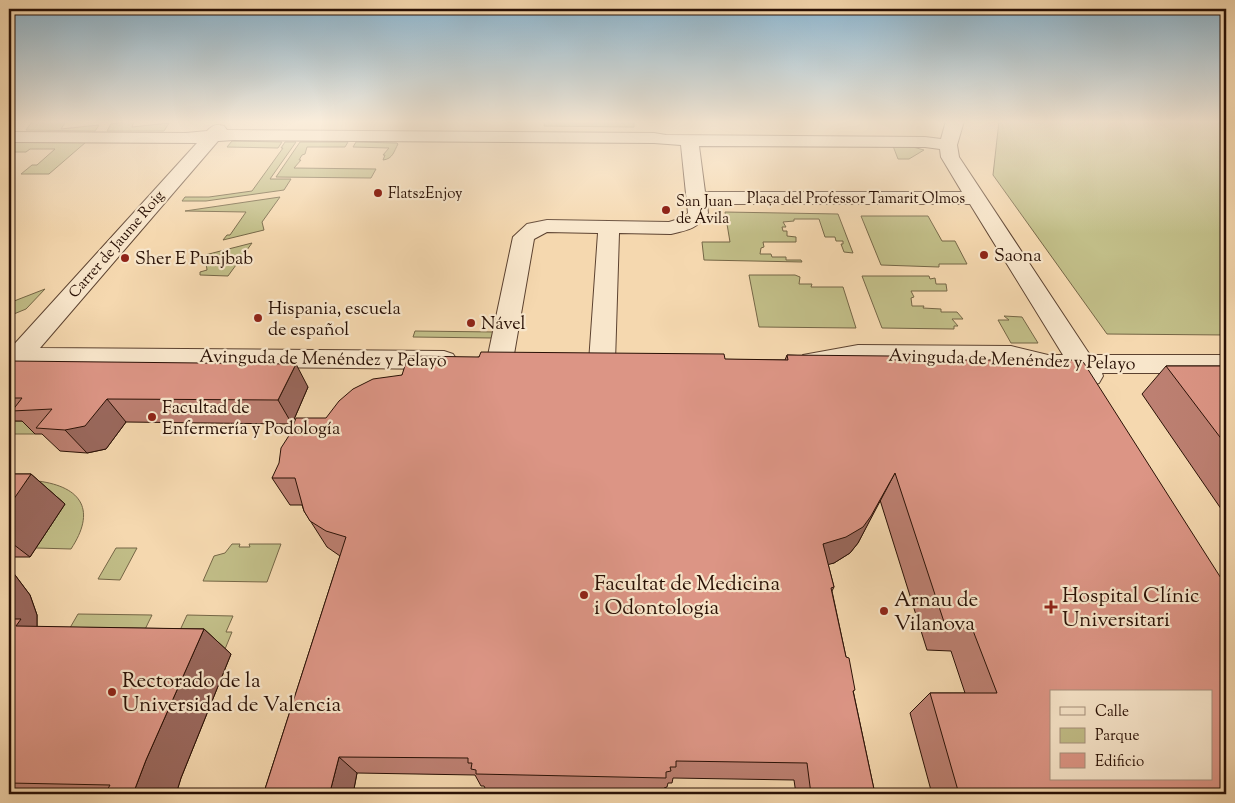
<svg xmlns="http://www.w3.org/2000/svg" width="1235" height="803" font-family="'Sorts Mill Goudy',serif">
	<rect width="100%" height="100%" fill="#f5d8af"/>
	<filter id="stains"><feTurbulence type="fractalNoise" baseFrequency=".004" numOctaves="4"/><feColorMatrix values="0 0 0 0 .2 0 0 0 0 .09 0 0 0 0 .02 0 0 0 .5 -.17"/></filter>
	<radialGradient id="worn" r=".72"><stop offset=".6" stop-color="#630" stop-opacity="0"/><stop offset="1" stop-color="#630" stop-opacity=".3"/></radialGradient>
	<path fill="#c1bd87" stroke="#756646" d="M41,121H66L61,129L99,125L95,131L26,130L32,122Z
		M132,121H134L132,127L169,123L164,131H107L111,124Z
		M545,121H634V127L544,126Z
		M999,121H1226V335L1107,334L993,175Z
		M9,141L86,142L49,174H21L32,165H37L55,149H30L26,152H9Z
		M232,141L282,142L278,148L227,147Z
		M285,142H296L270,179H291L284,190L206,201H182L185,197H209L252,191L283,148H281Z
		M300,142H348L345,147H307L305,154L302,155L299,160H301L294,168L376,169L371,178L276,177Z
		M356,142L397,143L398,144C394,151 393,159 383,160L385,155H383L389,148L353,147Z
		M893,146L913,147L924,150L909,159H898Z
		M280,197L262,222L264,230L223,240L227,235H230L246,212L185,211Z
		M725,212L838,214L853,253L844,252L841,244H843V241H836L835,237H825L819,219H794V221L783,222L786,227H782L783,231H787V236L796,237V242H763L764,247L761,248L760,254H771L772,257H786V260H801L802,262L704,260L702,242H730Z
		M861,216H928L942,241H955L967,264H939V267L881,265Z
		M252,243L228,276L200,275V272L207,270L205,255Z
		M749,275H795L800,277L799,284H812L811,287H843L856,328L759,327Z
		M862,276H929L930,279L935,278L936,284H946L947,291H911L914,297L911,298L912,306H924L923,308L941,309V312H957L963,319H952L958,326H954V329L882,328Z
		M45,289L26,309L9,316V303Z
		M1004,316L1022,317L1038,343H1011L998,320H1009Z
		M415,331L495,332L493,338L413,337Z
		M9,421L46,422L35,434H9Z
		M38,481C83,487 96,511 71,549L36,548Z
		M232,544H240L239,547H250L249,544H281L267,582L203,581L214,556L225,553Z
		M116,548H137L120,580L98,579Z
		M78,614L152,615L134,652H56Z
		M187,615L233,616L226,632H232L223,654L170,652Z"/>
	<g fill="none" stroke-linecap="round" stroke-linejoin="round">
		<defs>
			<path id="minor" d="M946,121H964L957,145L959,157L1090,355H1226V373H1102L1103,376L1099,383L1090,386L1081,383L1075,373H1048L1011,364L858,363L812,370L803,367L799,361L803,355L858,345L1011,346L1048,355H1063L970,204H707L708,213C698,228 689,230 671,234L619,233L615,362L611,368L602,371L593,368L589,362L598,233L547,232L534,239L513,360L509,366L500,369L491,366L487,360L513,237L527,224L547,220L669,222L685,217L688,213L681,145L654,143L234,140L218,141L40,348L444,351L453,354L457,360L453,366L444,369L58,365L24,367L19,373L9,375V350L197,143L9,142V132L186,133L207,131C213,125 216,124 224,126L227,130L654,133L666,135L925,137L941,139ZM699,146L925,147L940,149L941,157L962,192H705Z"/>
		</defs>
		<use href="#minor" stroke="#5c4230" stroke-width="2"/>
		<use href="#minor" fill="#f8e6cb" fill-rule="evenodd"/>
	</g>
	<path fill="#bd8072" stroke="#291005" d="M787,355L891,360L1226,794H932L910,713L930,693H965L951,651L927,650L880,500L858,543L850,553L834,563L828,564L834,587L832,591L875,794H796L794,780L673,778L672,783H668L667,787L664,788L662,793L486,790L484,786H481L475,775L357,773L353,794H271L272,793L265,789L340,556L327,547L304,511L302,505H290L272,478L326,418L402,375L479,357L785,360Z
		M9,362L308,387L292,424L126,422L106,449L87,453L60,451L42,434H35L22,421H9Z
		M1166,366H1226V516L1142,394Z
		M9,470L13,474H31L65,504L30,557H9Z
		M9,567L30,595L37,615V627L204,629L231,654L181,778L176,794H9Z"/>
	<path fill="#9a685d" stroke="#291005" d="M296,364L308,387L292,424L278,400Z
		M107,399L126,422L106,449L87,453L65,430Z
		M9,470L24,484L31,474L65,504L30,557L9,541Z
		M895,473L858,543L850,553L834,563L812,569L823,544Z
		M9,567L30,595L37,615V629L9,626Z
		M204,629L231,654L181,778L176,794H133L146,760Z
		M339,757L357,773L353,794H333L330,792Z"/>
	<path fill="#dc9585" stroke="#291005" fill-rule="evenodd" d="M481,352L724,354L725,359L788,360L787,355L890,356L891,360H1082L1226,586V794H959L930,693H997L972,628H946L895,473L871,516L863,527L846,537L823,544L834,587L831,588L846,657L849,658L855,690L853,691L875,794H811L807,763L676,761V767H670L671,771L666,772V778L476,774V770L471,769L472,763H468V758L339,757L330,792L322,791L321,794H271L273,790L265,789L346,537L326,531L310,521L304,511L295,478H272L279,463L281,448L290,434L296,418H326L339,401L353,389L373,379L402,375L408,356L479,357ZM1051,692H1211V779H1051Z
		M10,361L296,364L278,400L107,399L85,426L65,430L36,428L52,409L12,411L22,398H9V362Z
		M1166,366H1226V445Z
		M9,474H31L9,506Z
		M9,619H21L16,626L204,629L146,760L133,794H105L110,785L9,783Z"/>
	<linearGradient id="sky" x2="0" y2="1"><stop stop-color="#8ab6d2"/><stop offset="0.52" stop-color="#faeddb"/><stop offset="1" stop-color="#faeddb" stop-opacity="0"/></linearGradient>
	<rect width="1235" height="234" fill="url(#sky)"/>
	<g fill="#8f2418" stroke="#f8e6cb" stroke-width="2">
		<circle cx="378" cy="193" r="5"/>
		<circle cx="666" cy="210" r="5"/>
		<circle cx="984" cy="255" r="5"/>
		<circle cx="125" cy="258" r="5"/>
		<circle cx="258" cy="318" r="5"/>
		<circle cx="471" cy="323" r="5"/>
		<circle cx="152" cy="417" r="5"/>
		<circle cx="584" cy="595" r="5"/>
		<path d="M1048.5 599.5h5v5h5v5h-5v5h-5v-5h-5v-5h5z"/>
		<circle cx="884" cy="611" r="5"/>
		<circle cx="112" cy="692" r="5"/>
	</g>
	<g text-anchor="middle" stroke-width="4.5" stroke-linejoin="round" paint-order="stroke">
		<g font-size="15" fill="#291005" stroke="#f8e6cb" text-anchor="start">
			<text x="388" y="198">Flats2Enjoy</text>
			<text x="676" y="206">San Juan<tspan x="676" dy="17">de Ávila</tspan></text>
		</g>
		<g font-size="15" fill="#291005" stroke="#f8e6cb">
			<text x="856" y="203">Plaça del Professor Tamarit Olmos</text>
			<text transform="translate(116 244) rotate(-49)" y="5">Carrer de Jaume Roig</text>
		</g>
		<g font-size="18" fill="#291005" stroke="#f8e6cb" text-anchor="start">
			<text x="994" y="261">Saona</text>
			<text x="135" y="264">Sher E Punjbab</text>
			<text x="268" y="314">Hispania, escuela<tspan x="268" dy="21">de español</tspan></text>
			<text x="481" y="329">Nável</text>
			<text x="162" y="413">Facultad de<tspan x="162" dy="21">Enfermería y Podología</tspan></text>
		</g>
		<g font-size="18" fill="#291005" stroke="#f8e6cb">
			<text transform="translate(323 358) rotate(1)" y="6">Avinguda de Menéndez y Pelayo</text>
			<text transform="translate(1012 359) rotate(2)" y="6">Avinguda de Menéndez y Pelayo</text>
		</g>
		<g font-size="21" fill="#291005" stroke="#f8e6cb" text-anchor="start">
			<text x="594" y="590">Facultat de Medicina<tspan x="594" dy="24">i Odontologia</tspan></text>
			<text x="1062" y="602">Hospital Clínic<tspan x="1062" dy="24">Universitari</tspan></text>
			<text x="894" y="606">Arnau de<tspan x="894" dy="24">Vilanova</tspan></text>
			<text x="122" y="687">Rectorado de la<tspan x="122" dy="24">Universidad de Valencia</tspan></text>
		</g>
	</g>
	<rect width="1235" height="803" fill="none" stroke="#f5d8af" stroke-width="30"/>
	<rect x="10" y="10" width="1215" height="783" fill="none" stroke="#291005" stroke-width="2.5"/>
	<rect x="15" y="15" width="1205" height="773" fill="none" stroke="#291005"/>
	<rect x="1050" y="690" width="162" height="90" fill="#f8e6cb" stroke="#a5907c"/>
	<rect x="1060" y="707" width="25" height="8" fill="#f8e6cb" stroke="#a5907c"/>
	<text x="1095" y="716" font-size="15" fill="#291005">Calle</text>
	<rect x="1060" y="728" width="25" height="15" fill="#c1bd87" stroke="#a5907c"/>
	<text x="1095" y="740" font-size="15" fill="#291005">Parque</text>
	<rect x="1060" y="753" width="25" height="15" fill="#dc9585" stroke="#a5907c"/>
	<text x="1095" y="766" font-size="15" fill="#291005">Edificio</text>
	<rect width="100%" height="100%" filter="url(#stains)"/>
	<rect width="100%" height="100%" fill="url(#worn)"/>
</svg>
